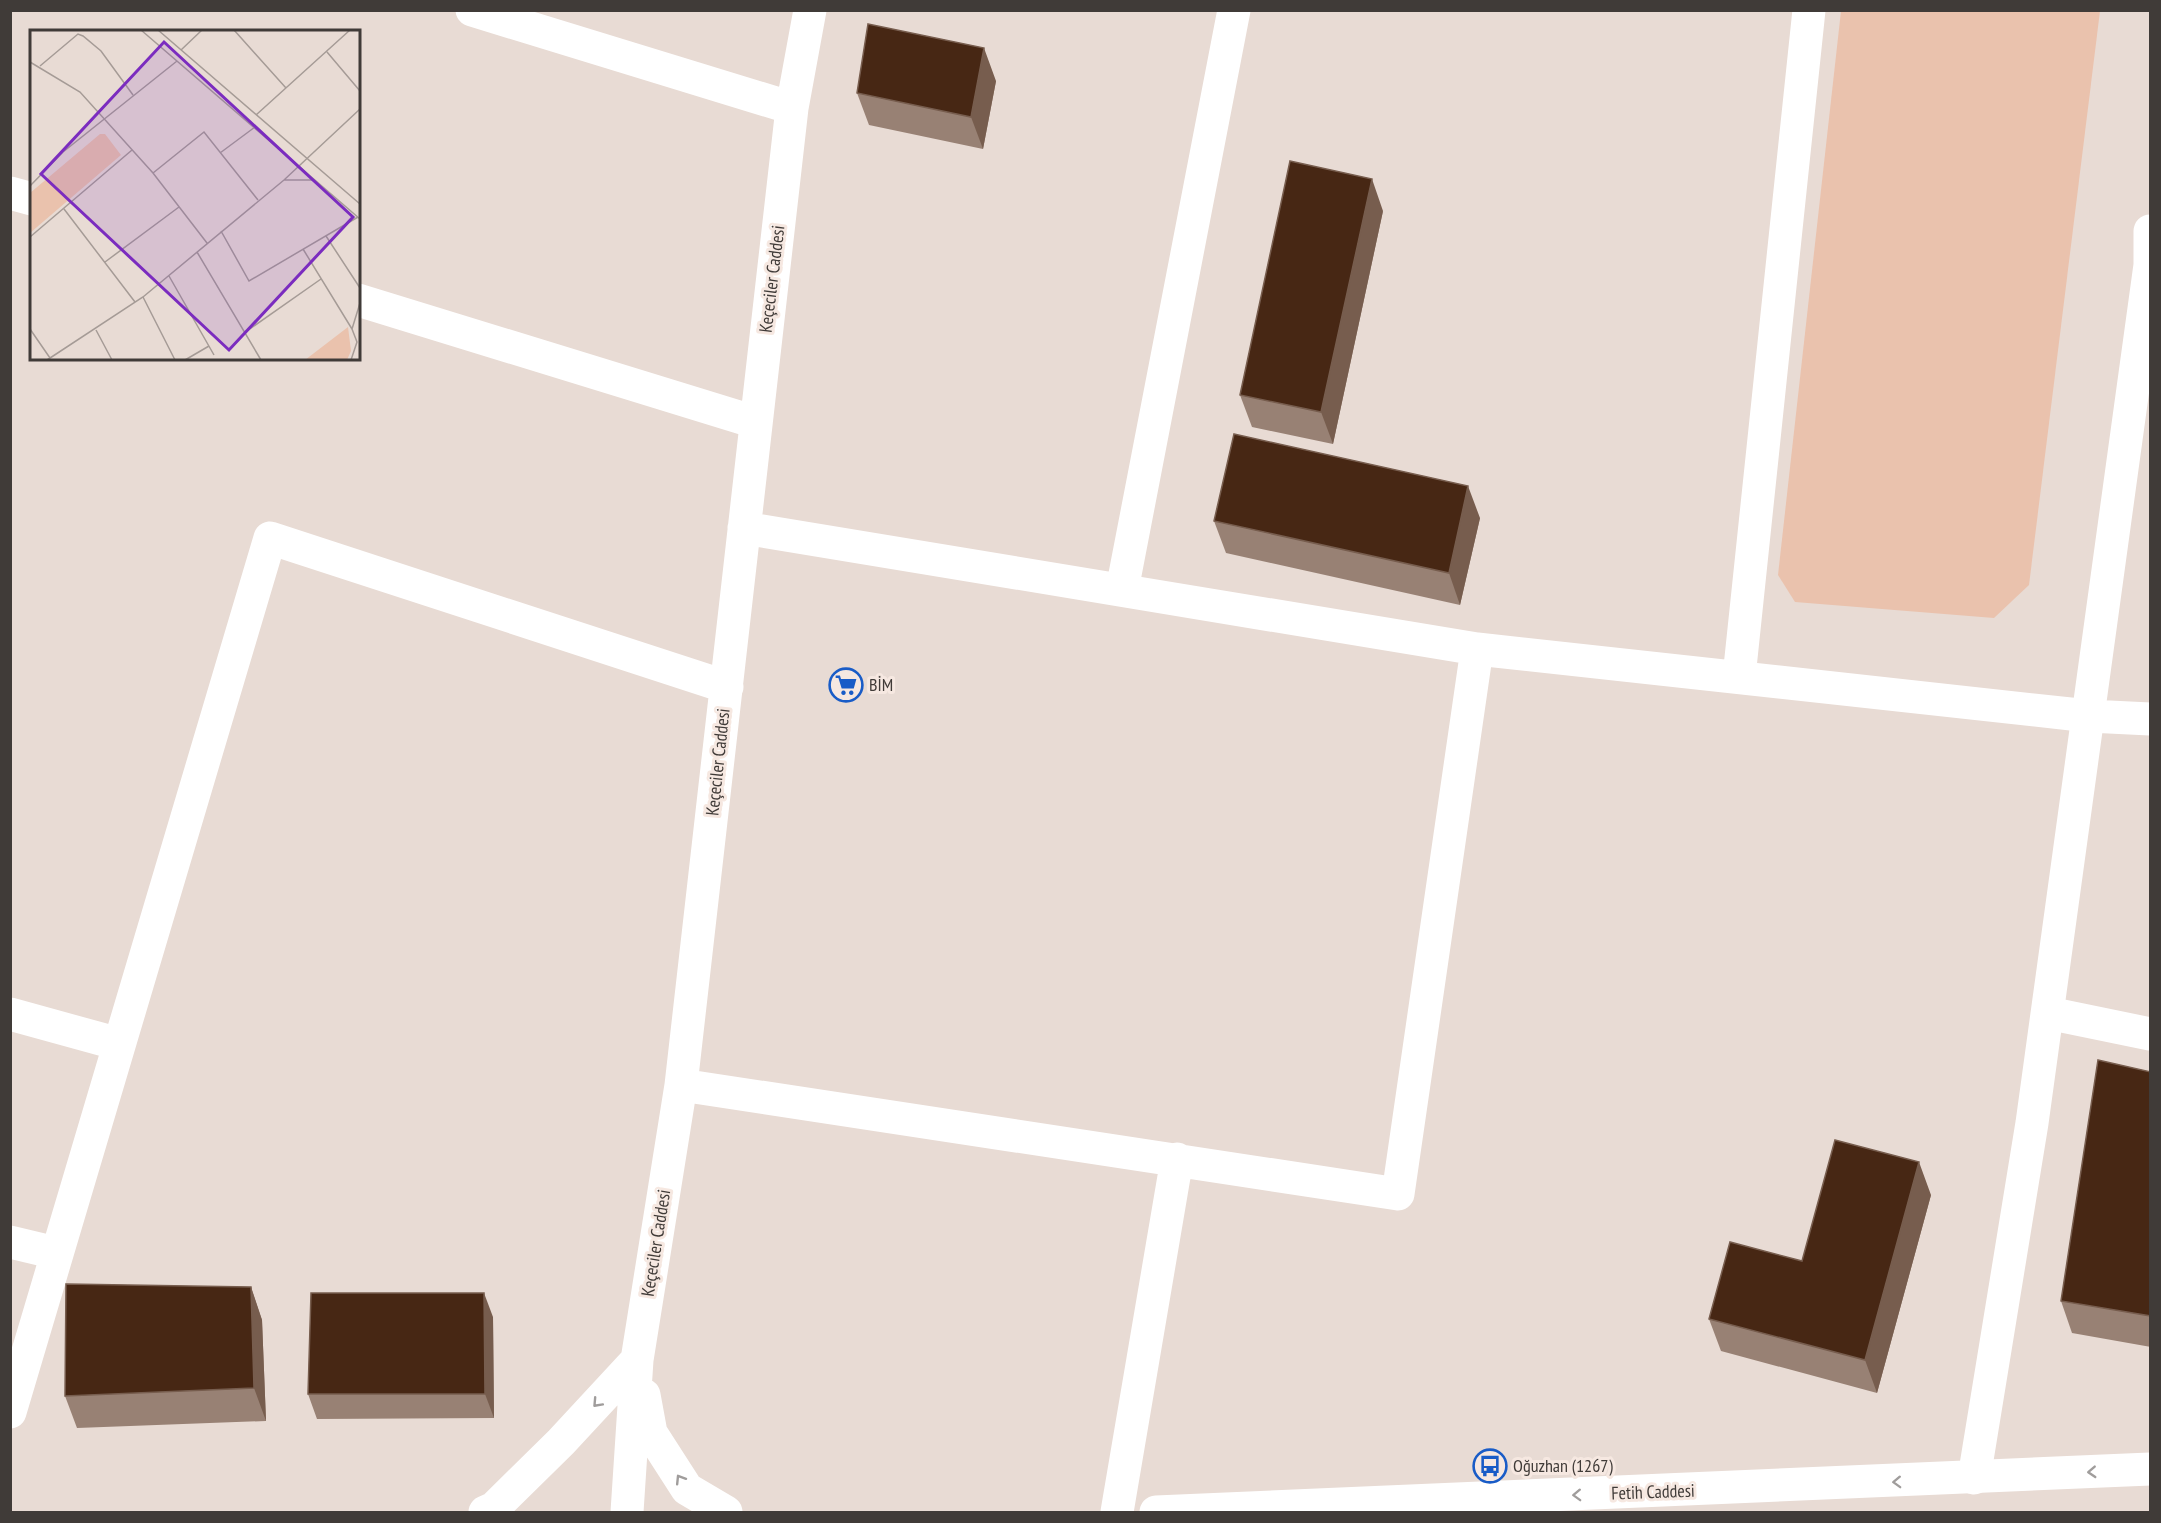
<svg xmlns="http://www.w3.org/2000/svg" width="2161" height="1523" font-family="'PT Sans Narrow',sans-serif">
	<rect width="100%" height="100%" fill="#e8dbd4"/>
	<path fill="#eac2ad" d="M1841,11H2100L2029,585L1994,618L1795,602L1778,575Z"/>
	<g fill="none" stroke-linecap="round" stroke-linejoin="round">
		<path stroke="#fff" stroke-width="33" d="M472,10L792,108
			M10,193L32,199
			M358,300L755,422
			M744,528L1477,649L2089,716L2150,719
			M1122,590L1234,10
			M1739,677L1809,10
			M2048,1013L2150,1034
			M10,1014L119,1044
			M681,1085L1398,1194L1477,649
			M10,1242L56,1253
			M644,1395L651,1433L687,1489L726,1512
			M10,1412L270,538L727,687
			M1974,1478L2032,1123L2150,265V231
			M485,1512L494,1508L561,1442L637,1360
			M627,1512L637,1360L681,1085L792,108L810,10
			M1117,1512L1177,1159"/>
		<path stroke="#fff" stroke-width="33" d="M1156,1512L2150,1469"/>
	</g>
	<path fill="#988174" d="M996,81L983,149L869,125L857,93Z
		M1383,211L1333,444L1252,427L1240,395Z
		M1480,518L1460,605L1226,553L1214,521Z
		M2151,1072V1347L2072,1333L2061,1301Z
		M1931,1195L1877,1393L1721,1351L1709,1319Z
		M251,1287L262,1320L266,1421L77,1428L65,1396Z
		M493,1317L494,1418L317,1419L308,1394Z"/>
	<path fill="#775d4e" d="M984,48L996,81L983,149L971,117Z
		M1372,179L1383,211L1333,444L1321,412Z
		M1468,486L1480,518L1460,605L1449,573Z
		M1919,1162L1931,1195L1877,1393L1865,1360Z
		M251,1287L262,1320L266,1421L254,1388Z
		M484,1293L493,1317L494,1418L485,1394Z"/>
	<path fill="#472714" stroke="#775d4e" stroke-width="1.5" d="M868,24L984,48L971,117L857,93Z
		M1290,161L1372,179L1321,412L1240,395Z
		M1234,434L1468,486L1449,573L1214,521Z
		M2098,1060L2151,1072V1316L2061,1301Z
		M1835,1140L1919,1162L1865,1360L1709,1319L1730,1242L1802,1261Z
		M66,1284L251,1287L254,1388L65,1396Z
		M311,1293H484L485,1394H308Z"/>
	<defs><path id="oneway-chevron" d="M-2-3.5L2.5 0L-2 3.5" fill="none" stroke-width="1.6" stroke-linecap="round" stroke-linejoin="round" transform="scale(1.5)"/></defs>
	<g stroke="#a09d9c">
		<use href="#oneway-chevron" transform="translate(597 1403) rotate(133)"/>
		<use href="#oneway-chevron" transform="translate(2092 1472) rotate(177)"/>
		<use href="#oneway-chevron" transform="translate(680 1479) rotate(-122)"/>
		<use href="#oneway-chevron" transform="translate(1897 1482) rotate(178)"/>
		<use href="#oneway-chevron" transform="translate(1577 1495) rotate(178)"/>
	</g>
	<defs>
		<symbol id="supermarket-ring" viewBox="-11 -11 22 22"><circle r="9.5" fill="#f6e8e1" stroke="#195cc7" stroke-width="1.5"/><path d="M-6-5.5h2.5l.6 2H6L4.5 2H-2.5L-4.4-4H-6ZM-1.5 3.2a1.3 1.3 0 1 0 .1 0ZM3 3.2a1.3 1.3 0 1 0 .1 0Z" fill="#195cc7"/></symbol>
		<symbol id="bus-ring" viewBox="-11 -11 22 22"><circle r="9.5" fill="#f6e8e1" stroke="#195cc7" stroke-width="1.5"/><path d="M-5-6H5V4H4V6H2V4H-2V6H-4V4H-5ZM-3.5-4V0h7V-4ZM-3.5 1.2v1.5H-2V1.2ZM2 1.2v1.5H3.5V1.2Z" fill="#195cc7"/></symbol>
	</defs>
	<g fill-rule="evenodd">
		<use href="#supermarket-ring" x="827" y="666" width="38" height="38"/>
		<use href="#bus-ring" x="1471" y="1447" width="38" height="38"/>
	</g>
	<g text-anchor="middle" stroke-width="6" stroke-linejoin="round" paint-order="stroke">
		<g font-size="18" fill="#403b38" stroke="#f6e8e1">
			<text transform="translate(772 279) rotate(-83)" y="6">Keçeciler Caddesi</text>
			<text transform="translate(718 762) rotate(-84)" y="6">Keçeciler Caddesi</text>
			<text transform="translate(656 1243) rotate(-81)" y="6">Keçeciler Caddesi</text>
			<text transform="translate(1653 1492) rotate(-2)" y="6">Fetih Caddesi</text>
		</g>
		<g font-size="18" fill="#403b38" stroke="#f6e8e1" text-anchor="start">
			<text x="869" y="691">BİM</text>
			<text x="1513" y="1472">Oğuzhan (1267)</text>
		</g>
	</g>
	<g transform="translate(30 30)">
		<rect width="330" height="330" fill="#e8dbd4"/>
		<path d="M70,104H75L91,125L0,203V163ZM318,297L321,321L317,330H275Z" fill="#eac2ad"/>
		<path fill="none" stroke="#a59b96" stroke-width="1.5" d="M111,0L330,189M128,0L330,174M204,0L256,58M151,20L172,0M297,22L330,61M0,32L50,62L123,143L177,213M10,36L48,4L53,6L71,21L103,65M226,85L320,0M190,123L225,97M123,143L174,102L228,170M254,150H283M0,156L33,122L147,31M34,179L105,272M191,201L219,251L328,187M296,206L330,258M0,207L102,120M273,219L322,299M167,222L231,330M75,232L149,177M139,246L184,325M113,267L145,330M0,299L20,328M66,300L82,330M214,303L291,249M17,330L113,267L254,150L330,79M155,330L179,316M321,330L327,312L322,299L330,273"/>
		<path fill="#7b2cbf" fill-opacity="0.15" stroke="#7b2cbf" stroke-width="3" d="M134,12L323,187L199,320L11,144Z"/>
		<rect width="330" height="330" fill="none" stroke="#403b38" stroke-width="3"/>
	</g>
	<rect width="2161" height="1523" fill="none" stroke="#403b38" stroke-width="24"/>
</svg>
